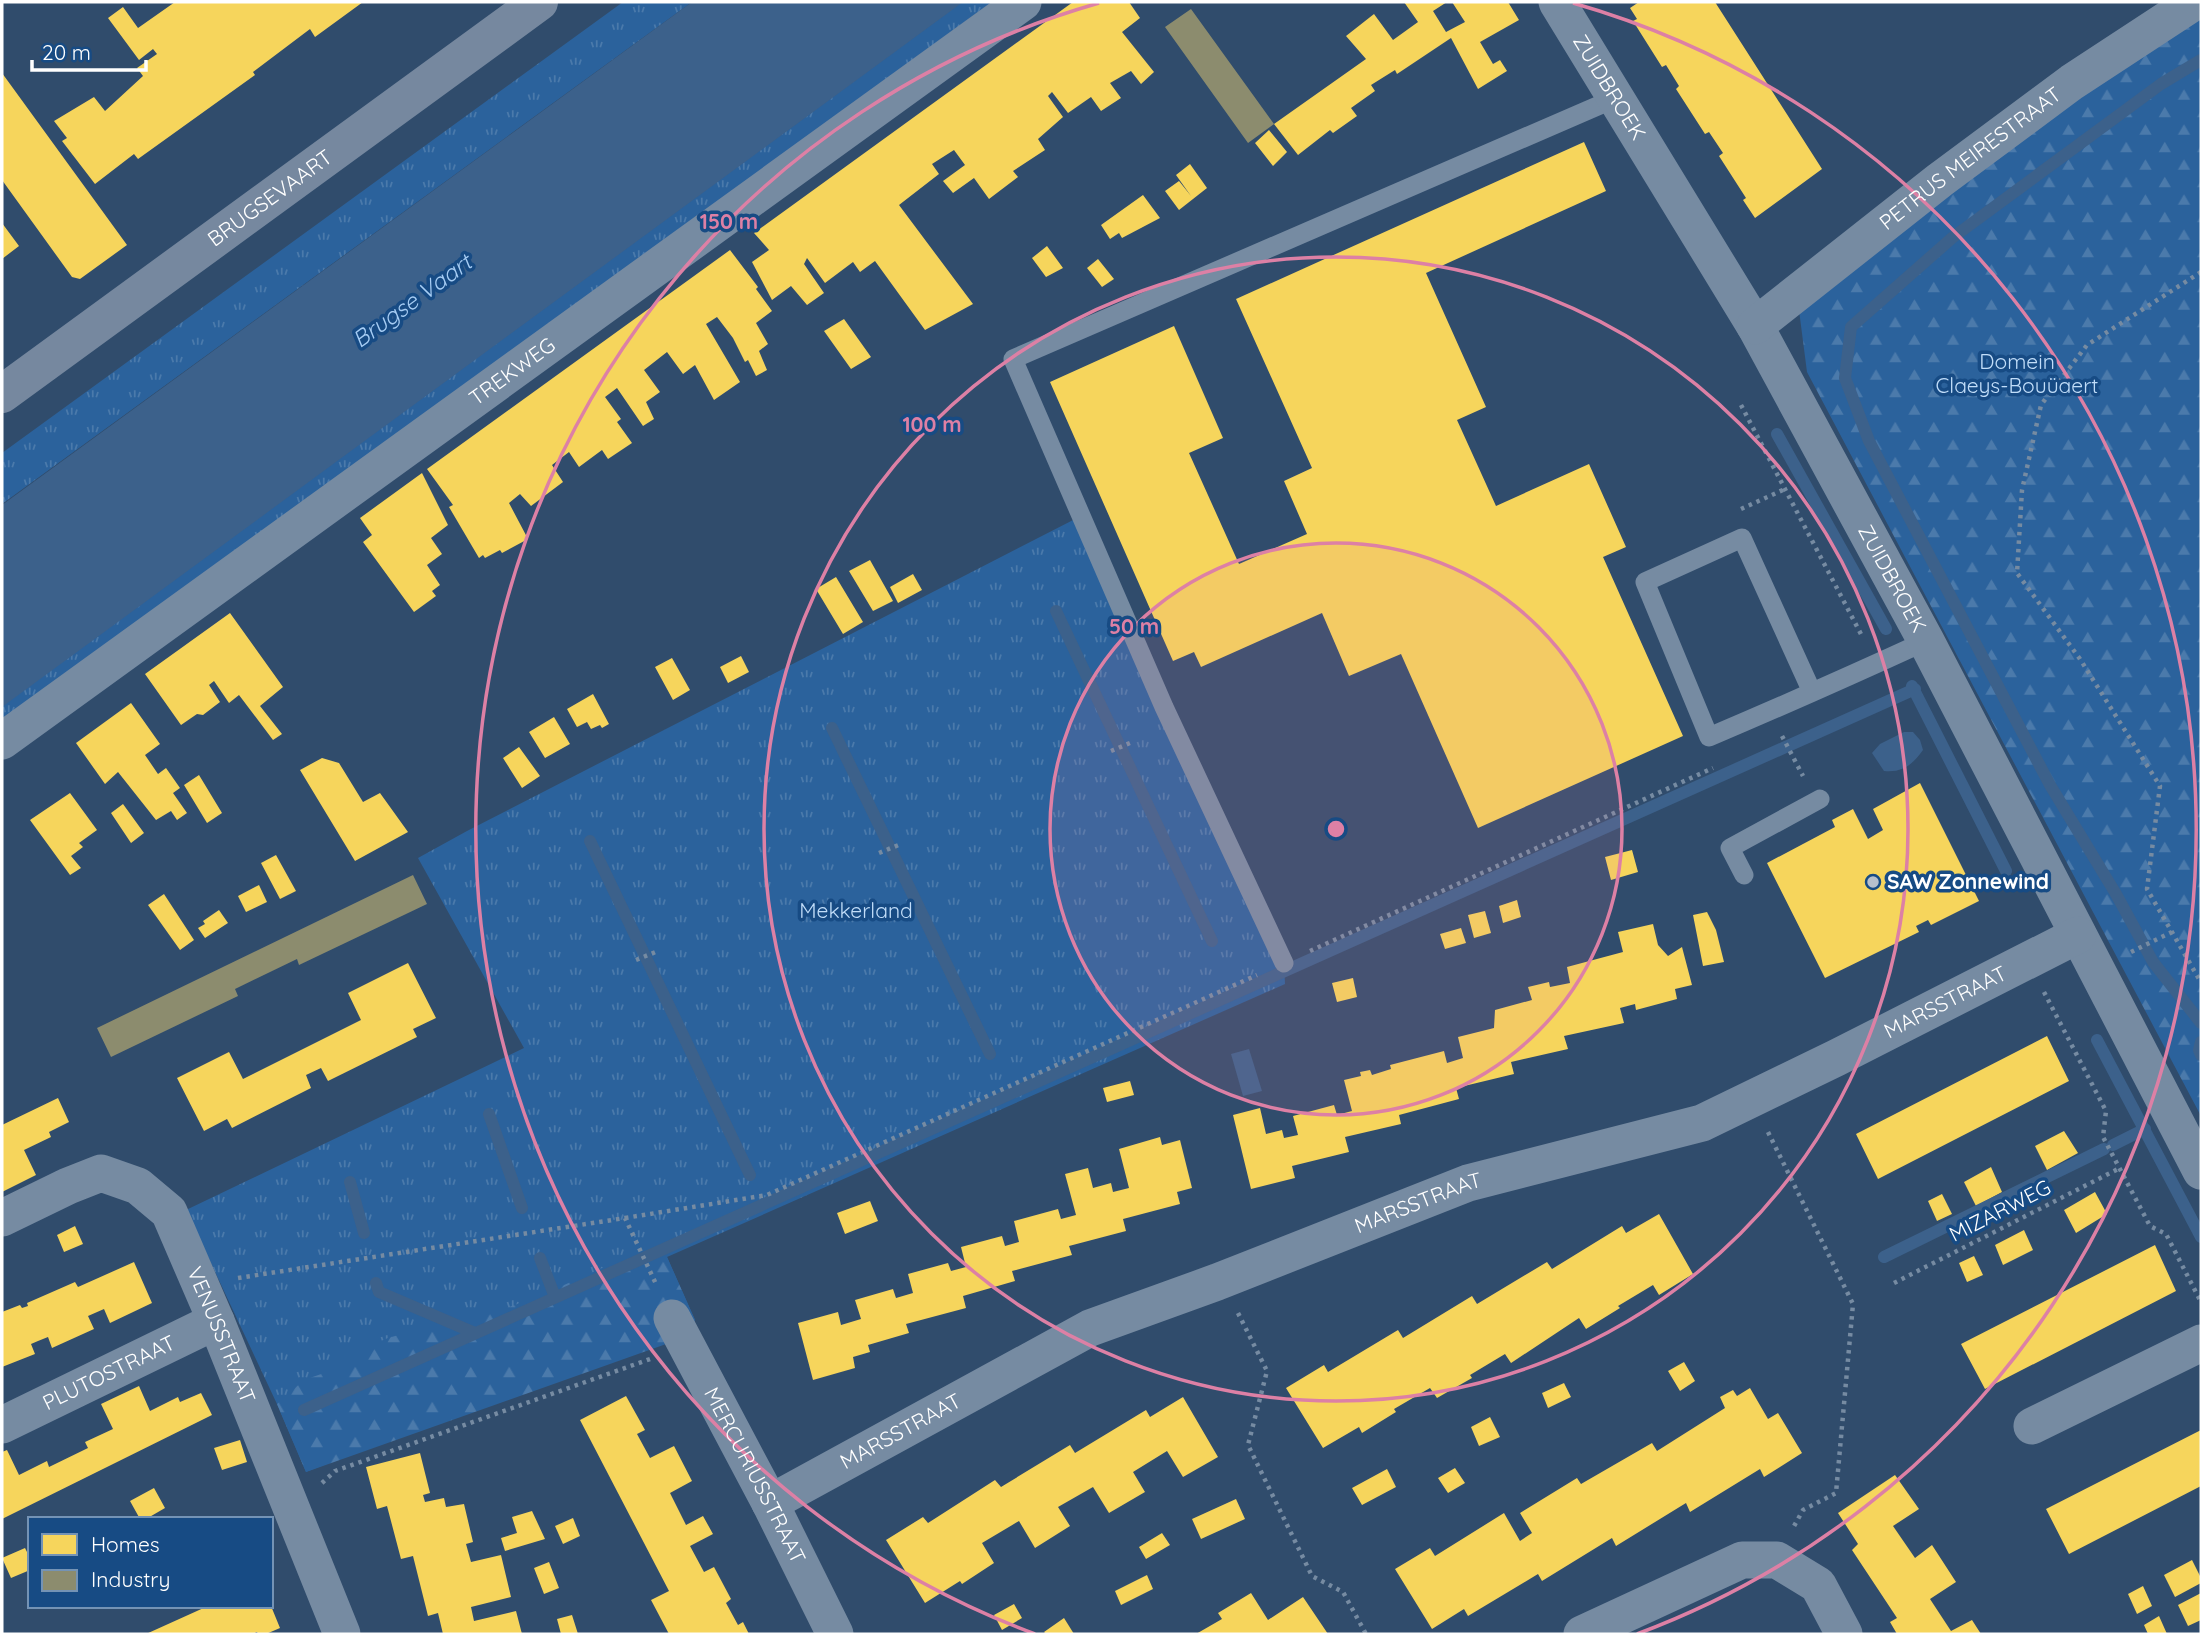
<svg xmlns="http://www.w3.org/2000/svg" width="2203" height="1636" font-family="Quicksand,sans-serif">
	<defs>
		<pattern id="grass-tufts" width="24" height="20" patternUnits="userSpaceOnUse" patternTransform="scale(1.75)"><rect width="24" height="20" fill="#2b629c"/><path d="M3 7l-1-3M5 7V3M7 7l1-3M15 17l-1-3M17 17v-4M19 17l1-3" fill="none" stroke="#4b7aab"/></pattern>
		<pattern id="forest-firs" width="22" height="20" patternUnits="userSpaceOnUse" patternTransform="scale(1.75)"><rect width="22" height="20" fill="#2b629c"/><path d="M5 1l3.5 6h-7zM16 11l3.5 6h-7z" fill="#4b7aab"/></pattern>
	</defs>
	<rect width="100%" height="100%" fill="#304c6c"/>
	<path fill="url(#grass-tufts)" d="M623,2H692L2,504V453Z
		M962,2H992L2,724V706Z
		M1081,516L1284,963L1285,984L667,1257L695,1320L306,1472L277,1404L186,1210L524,1048L418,858L467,831Z"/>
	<path fill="url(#forest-firs)" d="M2201,12V1116L1807,372L1799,310L1948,192Z
		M667,1257L695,1320L683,1338L306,1472L277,1404L304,1380L327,1372L364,1348L388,1338L467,1316L507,1308L544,1294L611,1264Z"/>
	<path fill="#3c618b" d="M692,2H963L2,707V505Z
		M1904,732H1913L1920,740L1923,750C1913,764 1903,773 1884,771L1872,753L1880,744Z
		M1249,1049L1262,1091L1243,1096L1231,1054Z"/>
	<path fill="#f6d55c" d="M175,2H363L315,37L310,29L253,72L255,75L138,159L134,154L95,184L62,141L67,138L54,121L94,97L105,111L143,76L137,68L157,54L153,49L139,60L108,18L123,7L138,28Z
		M1073,2H1129L1140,18L1122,32L1154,72L1141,84L1131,71L1110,83L1121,98L1101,111L1091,97L1068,113L1052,92L1048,96L1063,117L1038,139L1045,150L1013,171L1018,177L989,199L974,178L953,193L943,181L965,165L954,150L932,164L939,174L899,205L973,304L925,330L875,261L860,272L853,262L825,283L807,258L804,264L824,293L807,305L791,286L772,300L752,262L769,250L754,233Z
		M1404,2H1447L1433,11L1446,32L1465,22L1452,2H1508L1519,20L1480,42L1493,64L1500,60L1507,71L1478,89L1451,38L1397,74L1395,70L1371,85L1375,91L1351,108L1357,116L1333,133L1330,130L1298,155L1274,124L1366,59L1346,36L1374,14L1393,40L1418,22Z
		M1639,2H1715L1822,169L1755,218L1743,200L1746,198L1719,156L1723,153L1709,132L1705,134L1676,89L1679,86L1666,65L1662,67L1633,21L1637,19L1630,8Z
		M2,73L127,245L80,279L72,277L2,180Z
		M1269,130L1287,152L1273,166L1255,143Z
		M1584,142L1606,191L1426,273L1486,407L1457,420L1496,506L1589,464L1626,547L1603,557L1683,736L1478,828L1401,654L1349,676L1322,613L1201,667L1194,652L1173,661L1050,382L1174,326L1223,438L1189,453L1239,564L1307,534L1284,481L1312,468L1236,299Z
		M1190,164L1207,188L1179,210L1165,191L1179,181L1191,196L1176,175Z
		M1143,195L1160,218L1122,238L1119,233L1110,239L1101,225Z
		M2,223L19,246L2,259Z
		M1047,246L1063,268L1046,277L1032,258Z
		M730,250L758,287L756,289L772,311L756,323L768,344L759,351L767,370L756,376L748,360L745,362L733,338L717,317L706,324L740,382L714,400L695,365L683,374L667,352L644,370L660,392L646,402L654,419L643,426L617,388L605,397L621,419L617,422L632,443L608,459L602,450L579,467L569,452L552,465L563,482L531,506L520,494L509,503L528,539L502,553L500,550L485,558L483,555L479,558L449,507L453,505L427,469Z
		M1098,259L1114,279L1102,287L1087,268Z
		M844,319L871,357L851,369L824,331Z
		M422,473L448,525L431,538L442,554L427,565L440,585L432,591L436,596L414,612L363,542L372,535L360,518Z
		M870,560L893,601L873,611L849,571Z
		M913,574L922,590L898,603L890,587Z
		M836,577L863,622L843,634L816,589Z
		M230,613L283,687L260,706L282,734L273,740L239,695L229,703L214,681L209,685L220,702L203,715L197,714L181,725L145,674Z
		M741,656L749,672L728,683L720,667Z
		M672,658L690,690L673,700L655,667Z
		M593,694L609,724L602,728L600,725L591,729L587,722L577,727L567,709Z
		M131,703L160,744L145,755L158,774L166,768L180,788L173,793L187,813L177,820L171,811L156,820L118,772L105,784L76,743Z
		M554,717L570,744L545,758L529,732Z
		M519,747L540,776L522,788L503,758Z
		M322,758L339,763L363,802L380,793L408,832L355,861L300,770Z
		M199,775L222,813L207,823L184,785Z
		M1920,783L1979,901L1931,925L1928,920L1916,926L1919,932L1825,978L1767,863L1835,827L1832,820L1853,809L1868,839L1883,830L1873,809Z
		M70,793L97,830L79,843L83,847L71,856L81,868L70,875L30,820Z
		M123,804L144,833L131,843L111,813Z
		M1632,850L1638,872L1611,880L1605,857Z
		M276,855L296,891L280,899L261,863Z
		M259,885L267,902L246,912L238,896Z
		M164,894L194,940L180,950L148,905Z
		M1517,900L1521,917L1503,923L1499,906Z
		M219,910L228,923L205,938L198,928L205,924L203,921Z
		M1485,911L1491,933L1474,938L1468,915Z
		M1707,912L1716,930L1724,962L1703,966L1693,915Z
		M1653,924L1658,945L1668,956L1682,947L1692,985L1675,989L1677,999L1636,1010L1635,1004L1620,1008L1624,1023L1564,1036L1568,1049L1511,1062L1514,1074L1456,1088L1459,1099L1399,1115L1401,1124L1345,1137L1349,1152L1292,1166L1295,1178L1251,1189L1233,1115L1260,1108L1266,1134L1282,1130L1284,1138L1298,1135L1293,1116L1334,1105L1337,1115L1352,1111L1344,1080L1361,1076L1360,1072L1370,1070L1372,1075L1391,1069L1390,1065L1444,1051L1447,1063L1463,1058L1458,1037L1494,1028L1495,1010L1532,1000L1528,987L1549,982L1550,987L1570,983L1567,967L1623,952L1618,932Z
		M1461,928L1466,943L1445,949L1440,934Z
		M408,963L436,1018L413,1029L417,1037L328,1081L321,1068L306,1075L311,1088L232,1128L227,1119L204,1131L177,1078L229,1052L243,1079L361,1020L348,993Z
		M1353,978L1357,997L1337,1002L1332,983Z
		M2047,1036L2069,1081L1878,1179L1856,1134Z
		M1130,1081L1134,1095L1107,1102L1103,1088Z
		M58,1098L69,1122L49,1132L51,1137L24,1150L36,1175L2,1192V1125Z
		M2064,1131L2078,1153L2047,1170L2035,1146Z
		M1160,1137L1162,1145L1180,1140L1192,1188L1177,1192L1180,1204L1123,1219L1126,1231L1069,1246L1072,1255L1012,1271L1015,1281L963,1296L966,1308L906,1324L909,1333L868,1345L870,1352L853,1357L855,1368L813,1380L798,1323L838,1312L841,1325L861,1319L855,1300L893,1289L896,1298L913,1293L908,1274L948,1263L951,1271L966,1267L961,1247L1002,1236L1005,1246L1019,1242L1014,1221L1058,1209L1061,1219L1076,1215L1065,1174L1088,1168L1093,1188L1111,1183L1113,1192L1129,1188L1119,1149Z
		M1991,1167L2002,1192L1976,1206L1964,1182Z
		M2095,1192L2107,1214L2076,1233L2064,1210Z
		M1942,1194L1952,1214L1937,1221L1928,1201Z
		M870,1201L878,1221L845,1234L837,1213Z
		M1659,1214L1693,1274L1659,1295L1653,1285L1618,1306L1620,1308L1586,1329L1579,1318L1511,1363L1505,1354L1470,1375L1472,1378L1437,1398L1430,1388L1394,1409L1396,1412L1362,1433L1359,1427L1323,1448L1286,1388L1324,1365L1328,1372L1398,1330L1403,1338L1472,1296L1477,1304L1547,1262L1552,1269L1622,1226L1626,1233Z
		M75,1226L83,1244L64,1252L57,1235Z
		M2024,1230L2033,1250L2003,1265L1995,1245Z
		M2155,1245L2176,1291L1985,1389L1961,1344Z
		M1974,1256L1983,1275L1967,1282L1959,1263Z
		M134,1262L152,1303L110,1323L104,1309L88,1316L94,1329L52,1348L48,1337L38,1341L31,1344L35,1354L2,1367V1312L20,1305L22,1308L28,1306L27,1303L75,1282L78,1287Z
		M1684,1362L1695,1381L1680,1391L1668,1371Z
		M1564,1383L1571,1397L1548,1408L1542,1393Z
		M139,1386L150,1411L178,1397L180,1402L201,1393L212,1415L2,1519V1452L7,1450L19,1475L47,1461L49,1467L88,1448L85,1442L113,1429L101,1404Z
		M1750,1388L1768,1419L1778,1413L1802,1453L1764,1477L1760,1469L1690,1512L1686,1503L1616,1546L1612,1538L1542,1581L1538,1574L1468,1616L1464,1609L1432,1629L1395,1569L1430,1548L1435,1556L1504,1513L1520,1541L1532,1533L1520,1513L1577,1478L1581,1484L1652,1443L1657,1451L1725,1408L1720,1397L1733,1390L1737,1396Z
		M626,1396L645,1430L637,1434L650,1458L674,1446L692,1481L670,1493L686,1525L703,1516L713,1534L690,1546L704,1572L714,1567L731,1599L726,1603L738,1625L743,1622L749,1634H669L651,1600L669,1591L580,1420Z
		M1183,1397L1218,1457L1183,1477L1167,1451L1133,1472L1145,1492L1109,1513L1093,1487L1058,1507L1070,1526L1035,1548L1019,1521L982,1543L994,1563L962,1584L960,1581L925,1603L886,1540L923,1517L928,1523L995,1480L1001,1487L1070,1445L1075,1453L1146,1410L1150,1417Z
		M1490,1417L1500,1437L1479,1446L1471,1427Z
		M2201,1430V1486L2069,1554L2046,1509Z
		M240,1440L247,1462L222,1470L214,1448Z
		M420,1453L430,1493L423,1495L425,1502L444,1498L446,1507L464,1504L473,1542L466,1544L471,1562L501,1555L511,1597L471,1607L474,1621L516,1611L522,1634H443L438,1613L428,1616L413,1556L401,1559L387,1506L377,1509L366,1467Z
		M1455,1468L1465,1483L1448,1493L1438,1478Z
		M1387,1469L1396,1487L1362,1505L1352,1488Z
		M1895,1475L1919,1509L1893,1526L1915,1558L1932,1545L1956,1582L1930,1599L1951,1631L1972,1620L1981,1634H1897L1890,1622L1897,1618L1852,1550L1858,1544L1838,1513Z
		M154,1488L165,1508L146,1519H140L130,1501Z
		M1236,1499L1245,1519L1201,1539L1192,1519Z
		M532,1511L545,1539L505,1551L501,1538L517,1533L512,1517Z
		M573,1518L580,1536L563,1544L555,1526Z
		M1162,1533L1170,1545L1146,1559L1139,1547Z
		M25,1548L30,1558V1570L11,1578L2,1558Z
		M2192,1560L2201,1578V1583L2175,1597L2164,1575Z
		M549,1562L559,1588L544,1594L534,1568Z
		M1147,1575L1153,1589L1121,1605L1115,1591Z
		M2143,1586L2152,1606L2137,1614L2128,1594Z
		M1251,1593L1268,1620L1303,1597L1328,1634H1196L1222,1619L1218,1613Z
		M2201,1593V1620L2188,1626L2178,1605Z
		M1014,1604L1022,1618L1002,1630L994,1615Z
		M208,1606H271L280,1628L266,1634H258L257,1632L252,1634H146Z
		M572,1615L578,1634H561L557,1619Z
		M2159,1616L2167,1634H2148L2144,1625Z
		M1064,1618L1074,1634H1046L1044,1632Z"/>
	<path fill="#8c8c6e" d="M1191,9L1274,124L1248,143L1165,27Z
		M413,875L427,904L299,965L297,959L235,989L238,996L111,1057L97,1028Z"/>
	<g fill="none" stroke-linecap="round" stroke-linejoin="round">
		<path stroke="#3c618b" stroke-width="12" d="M2201,60L2161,84L1952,238L1851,327L1845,378L1869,441L2050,785L2116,894L2153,962L2201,1023
			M1777,434L1886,629
			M1056,611L1212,941
			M1912,686L2006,871
			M832,728L990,1054
			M590,841L750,1175
			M2097,1040L2201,1237
			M2201,1042L2199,1050L2201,1055
			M489,1114L522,1208
			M2113,1145L2145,1129
			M350,1182L364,1233
			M1884,1257L2104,1149
			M540,1258L555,1297
			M376,1283L379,1292L475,1333
			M304,1410L1915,689"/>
		<path stroke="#768ba2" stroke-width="4.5" stroke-dasharray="3.5 5" stroke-linecap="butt" d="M2201,272L2087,345L2041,405L2022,490L2017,573L2080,659L2160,786L2147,889L2199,979L2201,978
			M1741,405L1863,638
			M1741,509L1785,489
			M1782,736L1803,776
			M1111,751L1130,743
			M879,853L901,844
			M1310,951L1713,768
			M2131,952L2172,932
			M636,960L658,951
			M2044,992L2106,1111L2103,1137L2150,1226L2166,1234L2201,1302
			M1768,1132L1853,1304L1836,1493L1803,1510L1793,1528
			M625,1218L767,1195L1257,975
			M238,1278L625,1218L656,1284
			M1894,1283L2120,1168
			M1238,1313L1267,1371L1248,1445L1312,1576L1343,1592L1366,1634
			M322,1483L335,1471L653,1358"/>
		<path stroke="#768ba2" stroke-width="19" d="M1812,692L1742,538L1645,582L1709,737C1782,706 1854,674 1926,641
			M1744,875L1730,848L1820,799
			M1284,963L1164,707L1013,359L1616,98"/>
		<g stroke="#768ba2" stroke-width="37">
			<path id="s1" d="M1557,2L1755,326L1926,641L2201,1171"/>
			<path id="s2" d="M1755,326L1940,180L2072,82L2194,2"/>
			<path id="s3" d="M2,741L1023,2"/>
			<path id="s4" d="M2,1218L68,1186L101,1173L138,1186L169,1212L216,1321L342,1634"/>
			<path id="s5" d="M672,1318L770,1503L835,1634"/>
			<path id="s6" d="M2,1425L216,1321"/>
			<path d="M2032,1426L2201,1343"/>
			<path id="s7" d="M770,1503L1090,1328L1217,1282L1468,1183L1702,1123L1836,1058L2078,935"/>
			<path d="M1582,1634L1742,1560H1777L1818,1585L1844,1634"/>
		</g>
		<path stroke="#76889f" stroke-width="38" id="s8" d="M2,394L539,2"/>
	</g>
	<circle cx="1336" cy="829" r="286" fill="#dd80a5" fill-opacity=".12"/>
	<g fill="none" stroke="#dd80a5" stroke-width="3.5">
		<circle cx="1336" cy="829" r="286"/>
		<circle cx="1336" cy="829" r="572"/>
		<path d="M1035 1634A859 859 0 0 1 1099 3M1573 3A859 859 0 0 1 1637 1634"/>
	</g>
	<circle fill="#b7c0cc" stroke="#174b84" stroke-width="2.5" cx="1873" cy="882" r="7"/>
	<g text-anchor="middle" stroke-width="7" stroke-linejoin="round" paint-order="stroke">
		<g font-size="21" fill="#fff" stroke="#174b84">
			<text dy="7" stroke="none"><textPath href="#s1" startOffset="100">ZUIDBROEK</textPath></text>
			<text dy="7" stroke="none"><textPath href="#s2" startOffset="273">PETRUS MEIRESTRAAT</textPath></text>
			<text dy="7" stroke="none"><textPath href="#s8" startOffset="332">BRUGSEVAART</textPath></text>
			<text dy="7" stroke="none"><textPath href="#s3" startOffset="630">TREKWEG</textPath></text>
			<text dy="7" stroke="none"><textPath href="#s1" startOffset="667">ZUIDBROEK</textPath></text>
			<text dy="7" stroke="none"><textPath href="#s7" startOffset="1283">MARSSTRAAT</textPath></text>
			<text dy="7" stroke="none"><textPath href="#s7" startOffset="716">MARSSTRAAT</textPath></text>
			<text transform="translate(2000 1211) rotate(-27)" y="7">MIZARWEG</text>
			<text dy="7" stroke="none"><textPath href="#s4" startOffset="322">VENUSSTRAAT</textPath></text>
			<text dy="7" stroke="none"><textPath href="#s6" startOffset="119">PLUTOSTRAAT</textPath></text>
			<text dy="7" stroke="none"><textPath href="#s7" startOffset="149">MARSSTRAAT</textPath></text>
			<text dy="7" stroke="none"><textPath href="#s5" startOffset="178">MERCURIUSSTRAAT</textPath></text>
		</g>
		<g font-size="21" fill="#c1ddf9" stroke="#174b84">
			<text x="2017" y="369">Domein<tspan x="2017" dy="24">Claeys-Bouüaert</tspan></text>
			<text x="856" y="918">Mekkerland</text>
		</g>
		<g font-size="21" font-weight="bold" fill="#fff" stroke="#174b84" text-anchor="start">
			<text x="1887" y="889">SAW Zonnewind</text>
		</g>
		<g font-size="23" font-style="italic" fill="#a7cdf4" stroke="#174b84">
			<text transform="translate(412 301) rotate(-36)" y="8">Brugse Vaart</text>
		</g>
	</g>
	<circle cx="1336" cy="829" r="10" fill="#dd80a5" stroke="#174b84" stroke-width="3.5"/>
	<g font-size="21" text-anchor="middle" font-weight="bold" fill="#dd80a5" stroke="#174b84" stroke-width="7" stroke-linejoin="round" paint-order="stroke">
		<text x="729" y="229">150 m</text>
		<text x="932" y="432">100 m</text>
		<text x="1134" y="634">50 m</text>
	</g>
	<rect width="2203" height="1636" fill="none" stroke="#ffffff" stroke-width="7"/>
	<rect x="28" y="1517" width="245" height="91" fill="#174b84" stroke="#7493b5" stroke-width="2"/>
	<rect x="42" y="1534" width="35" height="21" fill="#f6d55c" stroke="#7493b5" stroke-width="2"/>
	<text x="91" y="1552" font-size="21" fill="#ffffff">Homes</text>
	<rect x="42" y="1570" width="35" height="21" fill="#8c8c6e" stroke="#7493b5" stroke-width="2"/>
	<text x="91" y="1587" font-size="21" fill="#ffffff">Industry</text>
	<path d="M32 60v10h114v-10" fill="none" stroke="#ffffff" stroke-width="3.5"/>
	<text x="42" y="60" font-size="21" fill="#ffffff" stroke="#174b84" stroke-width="5" paint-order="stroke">20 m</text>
</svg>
